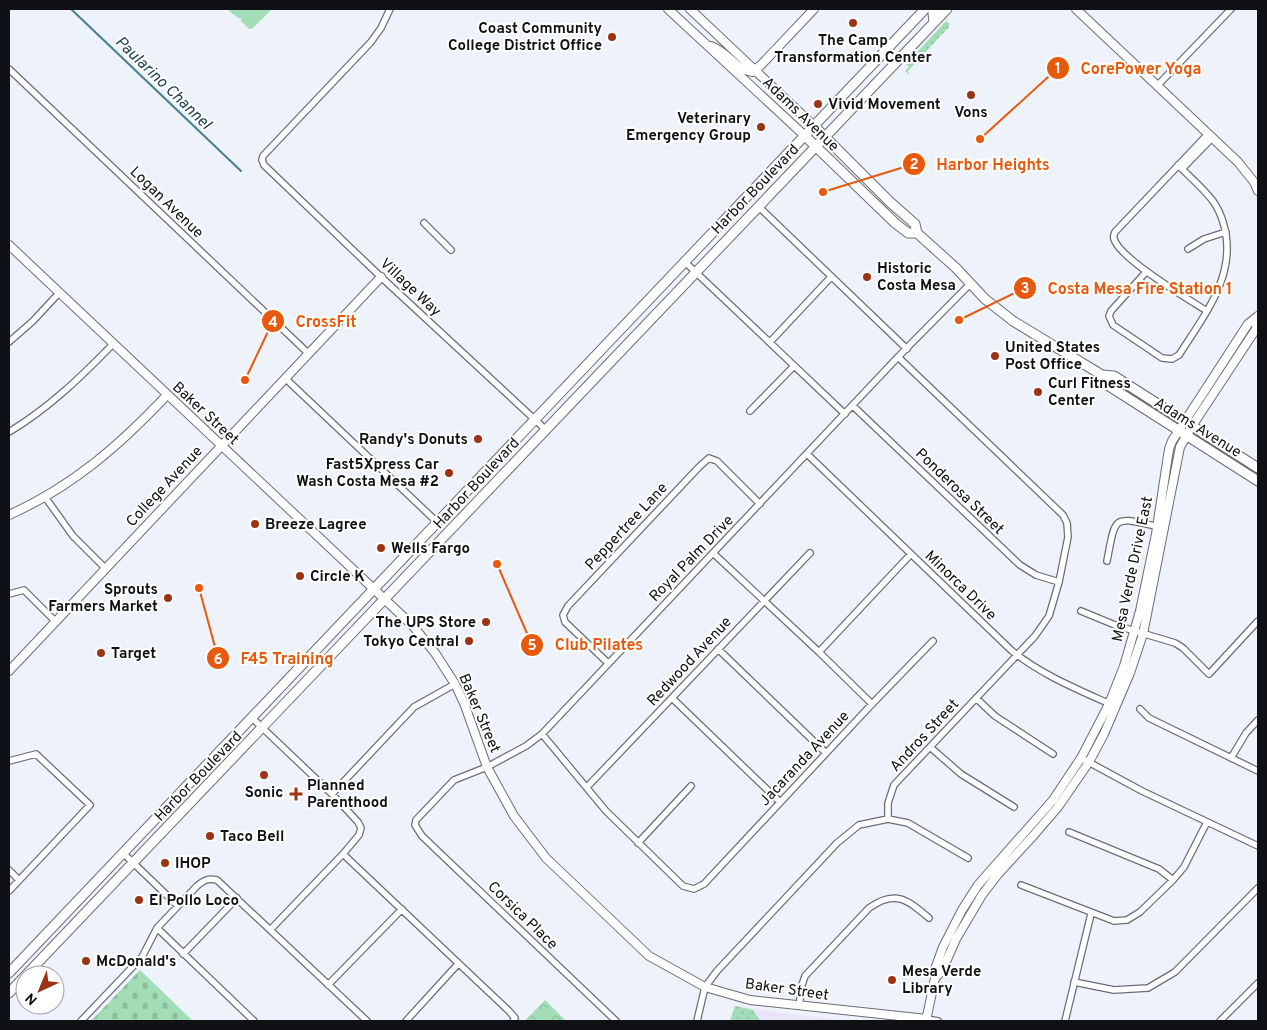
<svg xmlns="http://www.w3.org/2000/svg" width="1267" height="1030" font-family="Overpass,sans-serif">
	<defs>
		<pattern id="grass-dots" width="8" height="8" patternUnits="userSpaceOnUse" patternTransform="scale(1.25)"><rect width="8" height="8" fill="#a3ddb8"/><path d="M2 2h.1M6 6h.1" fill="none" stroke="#8bbd9d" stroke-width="1.8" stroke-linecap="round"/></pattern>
		<pattern id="forest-crowns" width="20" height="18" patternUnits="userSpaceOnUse" patternTransform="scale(1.25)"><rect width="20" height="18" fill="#a3ddb8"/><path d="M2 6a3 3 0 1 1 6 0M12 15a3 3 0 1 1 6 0" fill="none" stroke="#8bbd9d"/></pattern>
		<pattern id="cemetery-stones" width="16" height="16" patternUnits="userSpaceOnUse" patternTransform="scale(1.25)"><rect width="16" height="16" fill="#a3ddb8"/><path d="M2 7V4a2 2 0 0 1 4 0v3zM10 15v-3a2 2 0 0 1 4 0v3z" fill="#8bbd9d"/></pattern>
	</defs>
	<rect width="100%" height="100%" fill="#eef2fb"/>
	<path fill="#eae4fa" d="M735,1006L783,1013L846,1021H730Z"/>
	<path fill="url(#grass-dots)" d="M946,21L950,24L948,26L949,27L908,71L909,75L905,71L909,67L906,64Z
		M735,1006L753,1010L760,1021H730Z"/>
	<path fill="url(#forest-crowns)" d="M545,1000L566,1021H525Z"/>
	<path fill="url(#cemetery-stones)" d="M140,970L193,1021H91Z"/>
	<path fill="#a3ddb8" d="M230,9H270L271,10L253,28L249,29L241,21V18H238L229,11Z"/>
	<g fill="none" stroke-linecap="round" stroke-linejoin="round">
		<path stroke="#477f8c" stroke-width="2" d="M71,9L241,171"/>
		<defs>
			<path id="street" d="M390,9L381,28L371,42L263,156L262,160L264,165L381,277L545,429
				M9,69L309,354
				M1157,86L1231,9
				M1182,169L1212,138
				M758,206L907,349
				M424,223L451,250
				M1188,249L1204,239L1226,232
				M685,262L845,414
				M1146,272L1111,311L1109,316L1113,325L1162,358L1172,359L1179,355C1205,314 1239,273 1223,222C1221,215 1217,207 1213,201C1203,188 1190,177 1178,165
				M1207,311C1188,299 1120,259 1114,239C1113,236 1114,235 1115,232L1208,134
				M9,342L33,321L59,293
				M770,342L831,277
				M286,379L437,522
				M853,406L1020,565L1036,575L1059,582
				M750,411L794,366
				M9,432C49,408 81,377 113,344
				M807,454L1012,651C1042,675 1077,689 1112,705
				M45,497L73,536L106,569
				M713,553L819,652L872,704
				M1107,561C1116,513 1113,517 1160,527
				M9,594L24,590L55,621
				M1081,611L1115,625L1175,643L1183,648L1209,674L1258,621
				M718,649L826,753
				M819,652L911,554
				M608,663L565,622L563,615L568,606L699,467L709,458L717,461L760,504
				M672,698L780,802
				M976,698L995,716L1053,754
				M1140,709L1149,718L1258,771
				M251,717L332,794L358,822L361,828L359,835L343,854L271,929
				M542,734L606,811L683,886L694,889L704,884L872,704L933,641
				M930,747L961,774L1014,807
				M1081,758L1142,791L1258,846
				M1231,758L1246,733L1258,720
				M9,761L36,754L90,805L9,891
				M587,787L810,553
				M332,794L414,707L455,684
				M888,819L908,823L968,858
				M1069,832L1159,869L1173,880
				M638,843L691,786
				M123,853L178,906
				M343,854L509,1011L515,1018L513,1021
				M9,870L19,880
				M1021,885L1114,921L1127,920L1140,912L1173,880L1184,867L1207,822
				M157,928L254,1021
				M183,954L237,898
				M1074,982L1114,990L1148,988L1175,972L1258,888
				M328,985L402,909
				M799,1006L802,985L805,976L869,908C895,889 908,900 929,918
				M927,1019L938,1021
				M81,1021L142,957L157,928L197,886C204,880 208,878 217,880L367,1021
				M406,1021L458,964
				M616,1021L422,836L415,825L416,820L454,780L487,767L526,746L542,734L898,357L970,284
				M697,1021L705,987L717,971L837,843L859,825L888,819V803L894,785L1035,636L1049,616L1059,582L1068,537L1067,523L1063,515L898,357
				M1065,1021L1091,914
				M1220,1021L1258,983"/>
			<path id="secondary" d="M668,9L805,136
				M690,9L814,126
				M1076,9L1238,162L1254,182L1258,191
				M711,46C728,52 736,70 752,72L761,65L814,9
				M9,245L413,626L435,653L455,684L464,703L487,767L514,816L546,858L649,956L705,987L750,1000L927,1019
				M9,515C72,487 120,445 167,395
				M9,671L381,277
				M935,978L942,971L956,939L982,895L998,874L1033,836L1058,807L1089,762L1104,734L1130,673L1143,634L1180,447L1192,426L1256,329L1258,316
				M926,1021L935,978V969L943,947L962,910L978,885L1053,800L1081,758L1109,704L1124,666L1140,611L1156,534L1169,449L1172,441L1248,324L1258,316"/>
			<path id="primary" d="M934,22L933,13L936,9
				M814,126L891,203L915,224L917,233L956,268L985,299L1013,321L1102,375L1114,376L1258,468
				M805,136L895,223L908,233H917
				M1102,375L1109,386L1258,481
				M9,973L925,9
				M26,975L947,9
				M9,993L25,976"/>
		</defs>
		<use href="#street" stroke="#6a6e75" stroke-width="8"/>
		<use href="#secondary" stroke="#6a6e75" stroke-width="10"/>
		<use href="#primary" stroke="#6a6e75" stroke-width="11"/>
		<use href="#street" stroke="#fff" stroke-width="5.5"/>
		<use href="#secondary" stroke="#fff" stroke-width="8"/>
		<use href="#primary" stroke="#fff" stroke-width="9"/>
	</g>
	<g fill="#9b3315" stroke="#fff" stroke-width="2">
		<circle cx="853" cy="23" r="5"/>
		<circle cx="612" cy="37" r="5"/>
		<circle cx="971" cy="95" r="5"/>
		<circle cx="818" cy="104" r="5"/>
		<circle cx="761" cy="127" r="5"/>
		<circle cx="867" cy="277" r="5"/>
		<circle cx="995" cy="356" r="5"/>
		<circle cx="1038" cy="392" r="5"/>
		<circle cx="478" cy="439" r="5"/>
		<circle cx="449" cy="473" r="5"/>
		<circle cx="255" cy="524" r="5"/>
		<circle cx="381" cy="548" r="5"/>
		<circle cx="300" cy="576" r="5"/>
		<circle cx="168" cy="598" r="5"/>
		<circle cx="486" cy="622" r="5"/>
		<circle cx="469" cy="641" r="5"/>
		<circle cx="101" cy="653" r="5"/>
		<circle cx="264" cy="775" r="5"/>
		<path d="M293.5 786.5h5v5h5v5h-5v5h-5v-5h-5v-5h5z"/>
		<circle cx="210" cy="836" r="5"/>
		<circle cx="165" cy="863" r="5"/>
		<circle cx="139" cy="900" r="5"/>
		<circle cx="86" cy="961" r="5"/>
		<circle cx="892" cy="980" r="5"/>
	</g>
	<g text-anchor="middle" stroke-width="4" stroke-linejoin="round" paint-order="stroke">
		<g font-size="15" font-weight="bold" fill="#101114" stroke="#fff" text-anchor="start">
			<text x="602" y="33" text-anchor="end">Coast Community<tspan x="602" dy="17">College District Office</tspan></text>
			<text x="853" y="45" text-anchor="middle">The Camp<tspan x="853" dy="17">Transformation Center</tspan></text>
			<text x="828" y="109">Vivid Movement</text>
			<text x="971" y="117" text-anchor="middle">Vons</text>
			<text x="751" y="123" text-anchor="end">Veterinary<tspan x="751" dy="17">Emergency Group</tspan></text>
			<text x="877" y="273">Historic<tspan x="877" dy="17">Costa Mesa</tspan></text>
			<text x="1005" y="352">United States<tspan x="1005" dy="17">Post Office</tspan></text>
			<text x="1048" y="388">Curl Fitness<tspan x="1048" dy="17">Center</tspan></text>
			<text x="468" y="444" text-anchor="end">Randy's Donuts</text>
			<text x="439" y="469" text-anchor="end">Fast5Xpress Car<tspan x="439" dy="17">Wash Costa Mesa #2</tspan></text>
			<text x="265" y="529">Breeze Lagree</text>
			<text x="391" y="553">Wells Fargo</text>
			<text x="310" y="581">Circle K</text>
			<text x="158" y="594" text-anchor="end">Sprouts<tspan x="158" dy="17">Farmers Market</tspan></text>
			<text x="476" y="627" text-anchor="end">The UPS Store</text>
			<text x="459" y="646" text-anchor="end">Tokyo Central</text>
			<text x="111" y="658">Target</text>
			<text x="307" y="790">Planned<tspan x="307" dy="17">Parenthood</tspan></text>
			<text x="264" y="797" text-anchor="middle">Sonic</text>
			<text x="220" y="841">Taco Bell</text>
			<text x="175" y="868">IHOP</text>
			<text x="149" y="905">El Pollo Loco</text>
			<text x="96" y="966">McDonald's</text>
			<text x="902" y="976">Mesa Verde<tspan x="902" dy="17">Library</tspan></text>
		</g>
		<g font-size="15" fill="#101114" stroke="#fff">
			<text transform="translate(801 114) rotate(44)" y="5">Adams Avenue</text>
			<text transform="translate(755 189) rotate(-46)" y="5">Harbor Boulevard</text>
			<text transform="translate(167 202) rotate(44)" y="5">Logan Avenue</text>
			<text transform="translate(411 287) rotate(43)" y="5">Village Way</text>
			<text transform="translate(206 413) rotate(43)" y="5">Baker Street</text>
			<text transform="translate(1198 427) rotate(32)" y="5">Adams Avenue</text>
			<text transform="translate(476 483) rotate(-47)" y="5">Harbor Boulevard</text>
			<text transform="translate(164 486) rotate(-47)" y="5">College Avenue</text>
			<text transform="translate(960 491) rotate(44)" y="5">Ponderosa Street</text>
			<text transform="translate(626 526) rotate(-47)" y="5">Peppertree Lane</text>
			<text transform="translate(691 558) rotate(-46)" y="5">Royal Palm Drive</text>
			<text transform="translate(1132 569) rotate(-78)" y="5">Mesa Verde Drive East</text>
			<text transform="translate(961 585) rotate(44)" y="5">Minorca Drive</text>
			<text transform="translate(689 661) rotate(-47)" y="5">Redwood Avenue</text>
			<text transform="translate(480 713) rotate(67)" y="5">Baker Street</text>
			<text transform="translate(924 735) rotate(-47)" y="5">Andros Street</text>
			<text transform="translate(804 758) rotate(-47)" y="5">Jacaranda Avenue</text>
			<text transform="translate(198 776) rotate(-46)" y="5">Harbor Boulevard</text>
			<text transform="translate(523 915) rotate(44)" y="5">Corsica Place</text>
			<text transform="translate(787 989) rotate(8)" y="5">Baker Street</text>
		</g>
		<g font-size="16" font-style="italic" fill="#1a3f47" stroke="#fff">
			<text transform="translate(164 82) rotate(44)" y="6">Paularino Channel</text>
		</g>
	</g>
	<path fill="none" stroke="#e8590c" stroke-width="2" d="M980 139L1058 68M823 192L914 164M959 320L1025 288M245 380L273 321M497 564L532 645M199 588L218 658"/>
	<g fill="#e8590c" stroke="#fff" stroke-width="2">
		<circle cx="980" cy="139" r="5"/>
		<circle cx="823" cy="192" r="5"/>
		<circle cx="959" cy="320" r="5"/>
		<circle cx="245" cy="380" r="5"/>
		<circle cx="497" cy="564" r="5"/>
		<circle cx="199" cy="588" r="5"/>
		<circle cx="1058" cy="68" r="12"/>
		<circle cx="914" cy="164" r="12"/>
		<circle cx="1025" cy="288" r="12"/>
		<circle cx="273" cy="321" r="12"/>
		<circle cx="532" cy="645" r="12"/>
		<circle cx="218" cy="658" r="12"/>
	</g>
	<g font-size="15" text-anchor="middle" font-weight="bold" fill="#fff">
		<text x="1058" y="73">1</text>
		<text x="914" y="169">2</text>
		<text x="1025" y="293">3</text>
		<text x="273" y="327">4</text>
		<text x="532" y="650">5</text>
		<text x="218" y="664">6</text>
	</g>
	<g font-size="16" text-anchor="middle" font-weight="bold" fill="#e8590c" stroke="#fff" stroke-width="4" stroke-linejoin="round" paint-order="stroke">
		<text x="1141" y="74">CorePower Yoga</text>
		<text x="993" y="170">Harbor Heights</text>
		<text x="1140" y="294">Costa Mesa Fire Station 1</text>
		<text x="326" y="327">CrossFit</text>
		<text x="599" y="650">Club Pilates</text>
		<text x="287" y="664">F45 Training</text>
	</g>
	<rect width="1267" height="1030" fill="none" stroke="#101114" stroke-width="20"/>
	<g transform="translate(40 990) rotate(224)"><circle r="24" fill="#ffffff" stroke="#9fa0a1"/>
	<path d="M0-4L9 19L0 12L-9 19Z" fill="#9b3315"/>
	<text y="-8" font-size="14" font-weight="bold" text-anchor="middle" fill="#101114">N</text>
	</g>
</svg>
